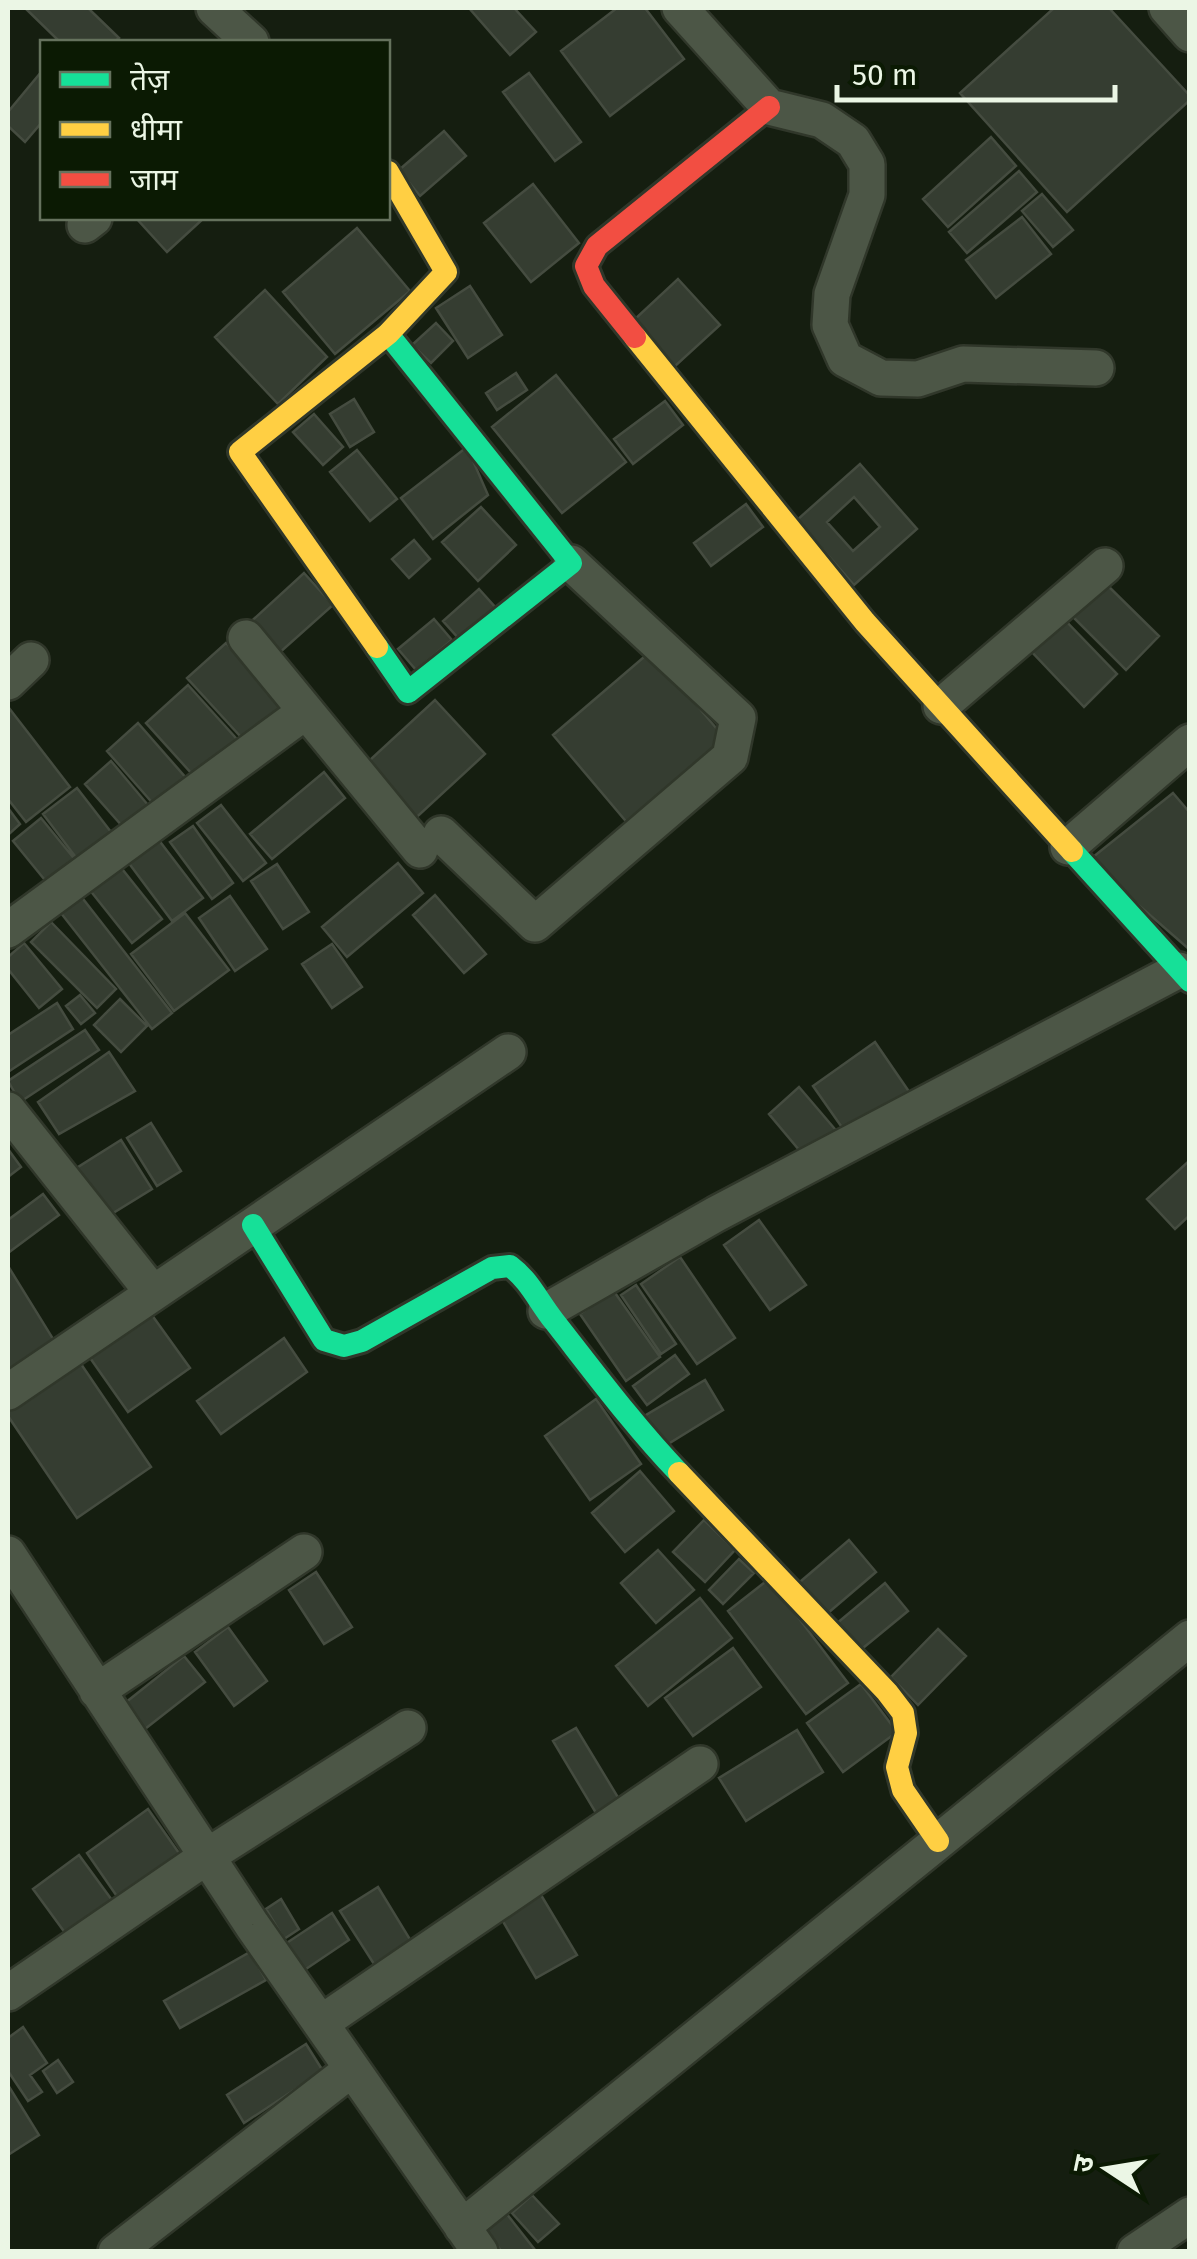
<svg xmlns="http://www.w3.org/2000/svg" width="1197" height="2259" font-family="'Fira Sans','Noto Sans Devanagari',sans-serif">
	<rect width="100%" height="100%" fill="#151e10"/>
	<path fill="#353d31" stroke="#454c40" stroke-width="2.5" fill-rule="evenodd" d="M25,8H88L119,38L114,42H60Z
		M469,8H514L536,32L510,55Z
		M617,8H645L684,59L610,116L561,51Z
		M1054,8H1109L1190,96V100L1067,212L960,93Z
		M42,71V122L25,142L8,126V112Z
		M529,73L581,142L555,161L503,92Z
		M444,131L466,156L420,196L399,170Z
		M991,137L1016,166L948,227L923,199Z
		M1019,171L1037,192L967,253L949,232Z
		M533,184L579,243L531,282L484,223Z
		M1042,194L1073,230L1053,247L1022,211Z
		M1022,217L1051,254L996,298L966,260Z
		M136,218H204L167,252Z
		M357,228L410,291L335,354L283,292Z
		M678,279L720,325L662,378L621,332Z
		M470,286L502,335L468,358L436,308Z
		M265,290L327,357L278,404L215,337Z
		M436,323L453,341L431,363L412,345Z
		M516,373L527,390L497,410L486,393Z
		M556,375L626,462L562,513L492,427Z
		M354,399L374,432L350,447L330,414Z
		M665,401L683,425L633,464L614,439Z
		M314,414L343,447L323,465L293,432Z
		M467,447L488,495L433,539L401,498Z
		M357,450L397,499L370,521L330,472Z
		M860,464L917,529L854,585L797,520ZM854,497L880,527L853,551L827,522Z
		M746,504L763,527L711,566L694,543Z
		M481,507L516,545L478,581L442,542Z
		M414,540L430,559L409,578L392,559Z
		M304,573L333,605L259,671L231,640Z
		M1103,581L1159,636L1126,670L1070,614Z
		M479,589L496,608L460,640L443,621Z
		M1063,618L1117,674L1084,707L1030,650Z
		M434,619L452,640L416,670L398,649Z
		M226,643L290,712L251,748L187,678Z
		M651,651L733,748L635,832L553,735Z
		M188,685L243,746L201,784L146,723Z
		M435,700L485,754L406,827L357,772Z
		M9,708L70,787L26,822L8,799Z
		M138,723L187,779L156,807L107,751Z
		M111,761L148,805L123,827L85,784Z
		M324,772L345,798L272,859L250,834Z
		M77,788L118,841L84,868L43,814Z
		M1173,793L1190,813V950L1088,861Z
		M221,805L266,863L243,881L197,823Z
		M8,808L20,824L8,835Z
		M41,818L81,867L53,890L13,841Z
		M193,826L233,883L212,899L170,842Z
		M158,839L203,898L172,921L128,862Z
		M115,860L162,919L132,943L85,884Z
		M398,863L423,893L347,957L322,927Z
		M277,864L309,912L283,929L251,881Z
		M73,886L172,1013L152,1029L53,903Z
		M435,895L486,954L464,973L413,915Z
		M230,896L267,949L235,971L199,918Z
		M185,913L229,970L174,1011L131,954Z
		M51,922L116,989L97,1008L31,942Z
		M24,943L62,989L39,1008L8,969V957Z
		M332,944L362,987L332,1008L302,964Z
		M80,995L95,1013L81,1024L66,1006Z
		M120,999L147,1026L121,1052L94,1025Z
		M57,1003L73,1029L8,1072V1035Z
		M85,1030L99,1050L20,1102L8,1081Z
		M875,1042L923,1112L862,1156L813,1086Z
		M109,1052L135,1091L59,1134L38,1102Z
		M799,1087L846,1142L815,1169L769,1114Z
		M151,1123L181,1171L157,1186L127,1138Z
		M121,1140L152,1189L105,1218L75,1169Z
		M8,1149L21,1167L8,1177Z
		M1190,1160V1215L1175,1229L1147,1199Z
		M43,1194L59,1215L8,1253V1220Z
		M759,1220L806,1285L770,1310L724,1245Z
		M680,1257L735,1338L697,1364L641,1284Z
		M8,1266L55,1342L8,1373Z
		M636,1285L676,1344L661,1354L621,1295Z
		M613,1290L660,1357L626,1381L580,1314Z
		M149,1311L190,1368L128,1412L88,1355Z
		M284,1338L307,1372L221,1434L197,1401Z
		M675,1355L689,1374L647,1405L633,1386Z
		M79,1361L151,1467L77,1518L8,1416V1410Z
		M705,1380L723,1410L660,1449L641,1418Z
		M596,1399L641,1464L590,1500L545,1436Z
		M640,1471L674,1511L625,1552L592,1513Z
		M704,1520L735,1550L705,1582L673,1552Z
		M849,1540L876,1572L814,1625L787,1593Z
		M658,1550L694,1590L656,1623L621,1583Z
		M739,1559L754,1573L723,1604L709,1590Z
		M316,1572L352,1627L324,1644L289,1590Z
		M769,1579L848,1683L806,1714L728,1611Z
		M885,1583L908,1611L846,1662L823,1635Z
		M700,1598L732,1638L648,1706L616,1666Z
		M228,1627L267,1681L234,1706L195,1652Z
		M938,1629L966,1656L918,1705L891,1677Z
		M733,1648L761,1687L693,1736L665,1698Z
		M184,1656L205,1682L145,1729L125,1703Z
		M861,1684L897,1732L843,1772L807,1723Z
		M576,1728L619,1799L596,1813L553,1741Z
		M797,1730L823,1772L746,1821L719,1778Z
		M148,1809L186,1863L125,1908L87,1853Z
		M79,1855L117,1907L71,1941L33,1889Z
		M378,1887L411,1941L374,1964L340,1911Z
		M541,1895L577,1955L536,1978L501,1918Z
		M281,1899L299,1929L284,1939L266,1909Z
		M332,1913L349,1940L297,1975L279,1948Z
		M250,1952L266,1980L180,2028L164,2001Z
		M23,2027L47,2063L30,2075L42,2092L28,2101L8,2071V2038Z
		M306,2044L323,2071L244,2123L227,2095Z
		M58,2060L73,2082L57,2093L43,2071Z
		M8,2085L39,2135L8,2155Z
		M532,2195L559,2224L538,2242L512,2213Z
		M506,2213L535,2250L533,2252H502L485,2229Z"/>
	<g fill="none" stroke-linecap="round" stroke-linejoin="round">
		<defs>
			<path id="street" d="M214,8L251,42
				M680,8L769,107L822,120L853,141L867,164V195L832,294L830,325L845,359L881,378L918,379L963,364L1096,368
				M1167,8L1190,34
				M85,225L94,218
				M246,638L420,850
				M8,682L31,660
				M941,706L1105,566
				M441,834L535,924L730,757L738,718L571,563
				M1068,847L1190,742
				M8,930L305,712
				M8,1110L153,1293
				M546,1311L716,1214L1179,970
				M8,1392L508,1052
				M8,1554L252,1925L480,2252
				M97,1691L304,1552
				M8,1993L209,1855L408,1728
				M321,2023L700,1764
				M462,2227L1190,1638
				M116,2252L352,2069
				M1135,2252L1190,2215"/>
			<path id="fast" d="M377,647L408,692L571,563L388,334
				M1072,851L1190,981
				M253,1225L324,1340L344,1346L362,1341L492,1268L510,1266C530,1281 538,1301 554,1321C594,1372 634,1426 679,1473"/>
			<path id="slow" d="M635,337L865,622L1072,851
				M377,647L240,452L388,334L446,272L388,172
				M679,1473L887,1692L903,1713L906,1733L897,1767L903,1790L938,1841"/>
			<path id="jam" d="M635,337L594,286L586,266L597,246L769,107"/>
		</defs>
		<use href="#street" stroke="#30372a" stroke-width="40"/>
		<use href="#fast" stroke="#30372a" stroke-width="28"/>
		<use href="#slow" stroke="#30372a" stroke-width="28"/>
		<use href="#jam" stroke="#30372a" stroke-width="28"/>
		<use href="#street" stroke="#4c5646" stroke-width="35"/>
		<use href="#fast" stroke="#16e098" stroke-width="22"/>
		<use href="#slow" stroke="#ffcf43" stroke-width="22"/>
		<use href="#jam" stroke="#f24e42" stroke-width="22"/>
	</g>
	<rect width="1197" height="2259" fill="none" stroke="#ebf6e5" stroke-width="20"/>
	<rect x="40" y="40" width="350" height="180" fill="#0b1a03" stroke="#65725d" stroke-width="2.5"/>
	<rect x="60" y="72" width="50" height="15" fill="#16e098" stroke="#65725d" stroke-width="2.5"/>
	<text x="130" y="90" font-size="30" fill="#ebf6e5">तेज़</text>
	<rect x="60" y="122" width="50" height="15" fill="#ffcf43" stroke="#65725d" stroke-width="2.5"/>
	<text x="130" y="140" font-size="30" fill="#ebf6e5">धीमा</text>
	<rect x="60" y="172" width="50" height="15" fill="#f24e42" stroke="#65725d" stroke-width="2.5"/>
	<text x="130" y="190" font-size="30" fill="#ebf6e5">जाम</text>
	<g transform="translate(1107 2169) rotate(282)" stroke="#0b1a03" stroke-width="8" paint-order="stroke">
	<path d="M0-8L18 38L0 25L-18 38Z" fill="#ebf6e5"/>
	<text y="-15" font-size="28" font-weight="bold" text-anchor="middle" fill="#ebf6e5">उ</text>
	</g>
	<path d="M837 85v15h278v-15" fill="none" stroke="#ebf6e5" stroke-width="5"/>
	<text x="852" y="85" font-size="30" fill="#ebf6e5" stroke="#0b1a03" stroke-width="8" paint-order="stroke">50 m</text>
</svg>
